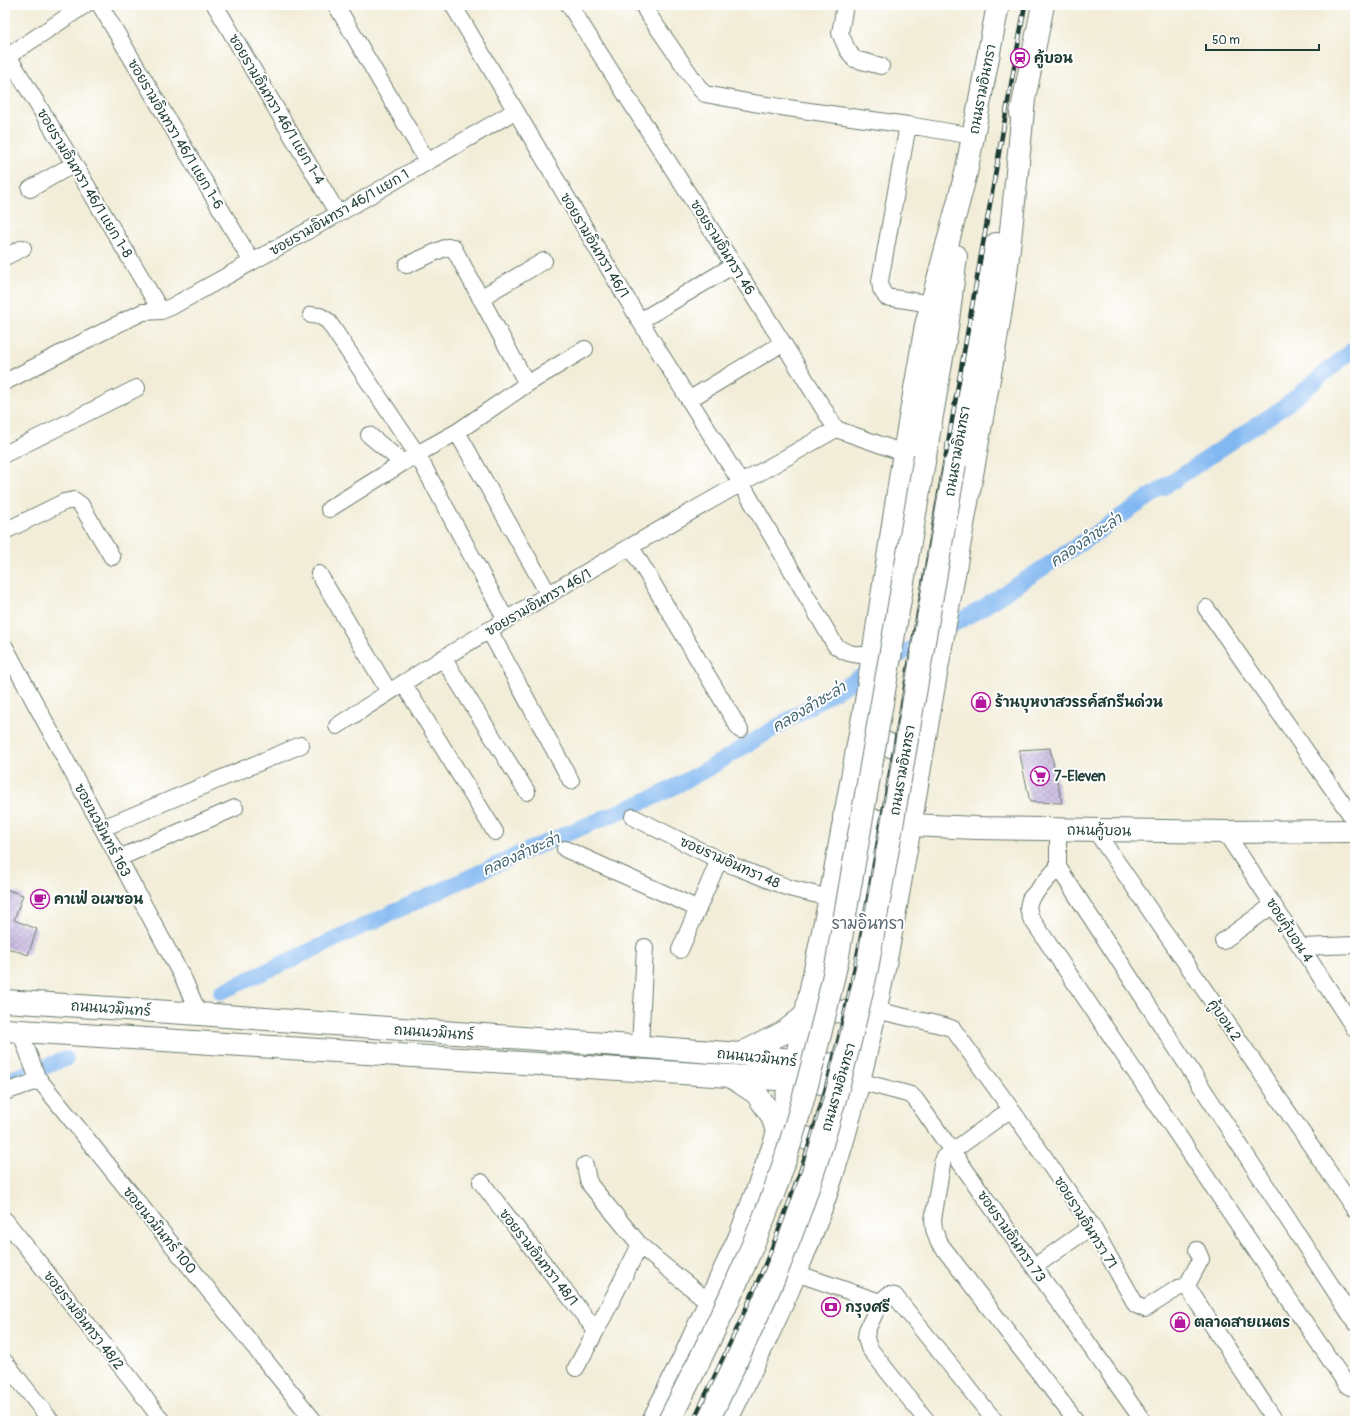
<svg xmlns="http://www.w3.org/2000/svg" width="1360" height="1426" font-family="Pangolin,'Playpen Sans Thai',sans-serif">
	<defs>
		<pattern id="building-cross-hatch" width="8" height="8" patternUnits="userSpaceOnUse"><rect width="8" height="8" fill="#c2b2de"/><path d="M0 0l8 8M0 8l8-8" fill="none" stroke="#9d92b5"/></pattern>
	</defs>
	<rect width="100%" height="100%" fill="#fff"/>
	<filter id="ink" filterUnits="userSpaceOnUse"><feTurbulence type="fractalNoise" baseFrequency=".025" numOctaves="2"/><feDisplacementMap in="SourceGraphic" scale="8" xChannelSelector="R" yChannelSelector="G"/><feConvolveMatrix kernelMatrix="1 2 1 2 8 2 1 2 1" color-interpolation-filters="sRGB"/></filter>
	<filter id="wash" filterUnits="userSpaceOnUse"><feTurbulence type="fractalNoise" baseFrequency=".012" numOctaves="4" result="noise"/><feDisplacementMap in="SourceGraphic" scale="16" xChannelSelector="R" yChannelSelector="G"/><feGaussianBlur stdDeviation="0.9" result="paint"/><feColorMatrix in="noise" values="0 0 0 0 0 0 0 0 0 0 0 0 0 0 0 0 0 1.4 0 .05"/><feComposite in="paint" operator="in"/></filter>
	<g filter="url(#wash)">
		<rect width="100%" height="100%" fill="#f2edd8"/>
		<g fill="none" stroke-linecap="round" stroke-linejoin="round">
			<path stroke="#82b8f1" stroke-width="16" d="M221,992L528,850L659,795L711,767L832,693L979,610L1078,545L1285,406L1355,348
				M5,1081L66,1059"/>
		</g>
		<g id="blocks">
			<path fill="url(#building-cross-hatch)" d="M1050,748L1062,803L1030,802L1019,750Z
				M5,889L23,895L14,920L37,929L28,955L5,947Z"/>
		</g>
	</g>
	<g filter="url(#ink)">
		<use href="#blocks" fill-opacity="0" stroke="#697b6d" stroke-width="1"/>
		<g fill="none" stroke-linecap="round" stroke-linejoin="round">
			<defs>
				<path id="street" d="M100,5L252,262
					M215,5L338,214
					M336,5L427,161
					M453,5L640,321L741,483L835,645C846,655 859,655 873,656
					M569,5L783,343L836,429L904,453
					M644,5L646,11L700,89L705,94L753,103L908,125L973,136
					M845,5L840,33L847,49L854,59L881,66
					M8,56L74,164L161,311
					M5,59L8,56L85,5
					M908,125L880,281L881,289L886,297L932,304
					M30,189L74,164
					M5,257L23,248
					M407,265L447,247H453L527,384
					M480,298L544,261
					M311,315L320,316L328,321L417,454L506,620
					M640,321L734,265
					M5,382L126,320L143,312L161,311L171,307L338,214L515,111
					M690,399L783,343
					M457,432L549,595
					M369,435L403,463
					M5,454L137,388
					M329,509L417,454L457,432L527,384L585,349
					M5,531L64,502L74,500L81,505L112,557
					M631,547L740,730
					M319,574L389,692
					M1206,608L1355,821
					M489,630L571,781
					M5,647L184,980L199,1014
					M443,658L527,792
					M403,683L495,832
					M337,726C499,619 668,525 836,429
					M633,817L719,860L789,888L830,898
					M103,828L301,745
					M1058,830V867L1355,1322
					M1095,830L1355,1210
					M1225,832L1355,1029
					M565,849L679,900L698,909
					M119,858L235,808
					M1058,867L1030,899L1028,908L1031,918L1347,1385L1350,1387L1355,1385
					M1223,941L1273,905
					M1301,947L1355,945
					M680,950L719,860
					M875,1010L945,1026L953,1029L1011,1109L1092,1226L1136,1305L1145,1309L1178,1288L1183,1287L1188,1288L1275,1421
					M20,1031L37,1077L314,1421
					M640,1047L645,947
					M859,1081L911,1095L916,1100L1143,1421
					M5,1092L40,1080
					M1011,1109L943,1158L933,1220L934,1229L938,1241L1076,1421
					M585,1165L588,1180L591,1186L640,1245L657,1260L710,1303
					M481,1182L596,1331
					M5,1220L131,1379L162,1421
					M1034,1267L1092,1226
					M796,1273L880,1302
					M1186,1287L1201,1259L1197,1250
					M5,1362L51,1421
					M576,1368L596,1331L640,1245
					M927,1421L869,1348L866,1338L867,1330L880,1302L888,1295L895,1296L995,1421"/>
				<path id="secondary" d="M844,817L911,825L976,828L1225,832L1355,831
					M839,927C849,919 855,911 860,900L875,829L879,825L884,822
					M5,1001L199,1014L740,1054L861,1068
					M5,1030L791,1080L858,1086
					M740,1054L783,1033L806,1015
					M730,1076L756,1093L772,1116L777,1131"/>
				<path id="primary" d="M1021,114L1043,5
					M925,456L947,328L956,256
					M955,464L996,244
					M863,724C877,740 903,761 922,740
					M817,990C820,995 823,1002 827,1006C841,1018 861,1009 873,1000
					M775,1142C781,1140 787,1138 794,1137C812,1134 823,1151 828,1166
					M653,1421L684,1358L740,1236L757,1191L775,1142L796,1060L830,898L866,701L904,453L926,325L966,173L998,5
					M726,1421C765,1341 805,1261 832,1176C884,1012 906,842 936,674C949,602 962,530 975,458C984,404 995,350 1003,296C1012,230 1018,164 1024,99"/>
			</defs>
			<use href="#street" stroke="#697b6d" stroke-width="18"/>
			<use href="#secondary" stroke="#697b6d" stroke-width="24"/>
			<use href="#primary" stroke="#697b6d" stroke-width="24"/>
			<use href="#street" stroke="#fff" stroke-width="16"/>
			<use href="#secondary" stroke="#fff" stroke-width="22"/>
			<use href="#primary" stroke="#fff" stroke-width="22"/>
			<defs>
				<path id="rail" d="M693,1421C728,1349 762,1278 789,1203C822,1115 844,1024 862,932L1025,5"/>
			</defs>
			<use href="#rail" stroke="#1f3d34" stroke-width="4.5"/>
			<use href="#rail" stroke="#fff" stroke-width="3" stroke-dasharray="9" stroke-linecap="butt"/>
			<defs>
				<path id="primary-bridge" d="M669,1421C709,1342 749,1262 779,1178C803,1107 821,1034 837,961L925,456
					M708,1421C731,1372 755,1323 776,1273C817,1175 844,1072 867,969L955,464"/>
			</defs>
			<use href="#primary-bridge" stroke="#697b6d" stroke-width="24" stroke-linecap="butt"/>
			<use href="#primary-bridge" stroke="#fff" stroke-width="22"/>
		</g>
	</g>
	<defs>
		<symbol id="station-ring" viewBox="-11 -11 22 22"><circle r="9.5" fill="#fff" stroke="#b5179e" stroke-width="1.5"/><path d="M-3-6H3Q5-6 5-4V2Q5 4 3 4L4.5 6H3L1.5 4h-3L-3 6H-4.5L-3 4Q-5 4-5 2V-4Q-5-6-3-6ZM-3.5-4v3h7v-3ZM-3.5 1v1.5H-2V1ZM2 1v1.5H3.5V1Z" fill="#b5179e"/></symbol>
		<symbol id="shop-ring" viewBox="-11 -11 22 22"><circle r="9.5" fill="#fff" stroke="#b5179e" stroke-width="1.5"/><path d="M-5-2.5h2.3a2.7 3.5 0 0 1 5.4 0H5L5.5 6h-11ZM-1.5-2.5h3a1.5 2.3 0 0 0-3 0Z" fill="#b5179e"/></symbol>
		<symbol id="supermarket-ring" viewBox="-11 -11 22 22"><circle r="9.5" fill="#fff" stroke="#b5179e" stroke-width="1.5"/><path d="M-6-5.5h2.5l.6 2H6L4.5 2H-2.5L-4.4-4H-6ZM-1.5 3.2a1.3 1.3 0 1 0 .1 0ZM3 3.2a1.3 1.3 0 1 0 .1 0Z" fill="#b5179e"/></symbol>
		<symbol id="cafe-ring" viewBox="-11 -11 22 22"><circle r="9.5" fill="#fff" stroke="#b5179e" stroke-width="1.5"/><path d="M-5.5-4.5H6V0H3Q3 3.5 0 3.5H-2.5Q-5.5 3.5-5.5 0ZM3-3.2v2h1.7v-2ZM-6 4.5H4V6H-6Z" fill="#b5179e"/></symbol>
		<symbol id="bank-ring" viewBox="-11 -11 22 22"><circle r="9.5" fill="#fff" stroke="#b5179e" stroke-width="1.5"/><path d="M-6-4H6V4H-6ZM0-2.3a2.3 2.3 0 1 0 0 4.6a2.3 2.3 0 1 0 0-4.6Z" fill="#b5179e"/></symbol>
	</defs>
	<g fill-rule="evenodd">
		<use href="#station-ring" x="1009" y="47" width="22" height="22"/>
		<use href="#shop-ring" x="970" y="691" width="22" height="22"/>
		<use href="#supermarket-ring" x="1029" y="765" width="22" height="22"/>
		<use href="#cafe-ring" x="29" y="888" width="22" height="22"/>
		<use href="#bank-ring" x="820" y="1296" width="22" height="22"/>
		<use href="#shop-ring" x="1169" y="1311" width="22" height="22"/>
	</g>
	<g text-anchor="middle" stroke-width="4" stroke-linejoin="round" paint-order="stroke">
		<g font-size="14" font-weight="bold" fill="#1f3d34" stroke="#fff" text-anchor="start">
			<text x="1034" y="63">คู้บอน</text>
			<text x="995" y="707">ร้านบุหงาสวรรค์สกรีนด่วน</text>
			<text x="1054" y="781">7-Eleven</text>
			<text x="54" y="904">คาเฟ่ อเมซอน</text>
			<text x="845" y="1312">กรุงศรี</text>
			<text x="1194" y="1327">ตลาดสายเนตร</text>
		</g>
		<g font-size="14" fill="#1f3d34" stroke="#fff">
			<text transform="translate(982 89) rotate(-79)" y="5">ถนนรามอินทรา</text>
			<text transform="translate(277 109) rotate(59)" y="5">ซอยรามอินทรา 46/1 แยก 1-4</text>
			<text transform="translate(176 134) rotate(59)" y="5">ซอยรามอินทรา 46/1 แยก 1-6</text>
			<text transform="translate(85 183) rotate(59)" y="5">ซอยรามอินทรา 46/1 แยก 1-8</text>
			<text transform="translate(339 212) rotate(-30)" y="5">ซอยรามอินทรา 46/1 แยก 1</text>
			<text transform="translate(595 245) rotate(59)" y="5">ซอยรามอินทรา 46/1</text>
			<text transform="translate(723 247) rotate(58)" y="5">ซอยรามอินทรา 46</text>
			<text transform="translate(957 451) rotate(-80)" y="5">ถนนรามอินทรา</text>
			<text transform="translate(538 602) rotate(-30)" y="5">ซอยรามอินทรา 46/1</text>
			<text transform="translate(902 770) rotate(-80)" y="5">ถนนรามอินทรา</text>
			<text transform="translate(103 830) rotate(62)" y="5">ซอยนวมินทร์ 163</text>
			<text transform="translate(1099 830) rotate(1)" y="5">ถนนคู้บอน</text>
			<text transform="translate(730 862) rotate(24)" y="5">ซอยรามอินทรา 48</text>
			<text transform="translate(1290 930) rotate(57)" y="5">ซอยคู้บอน 4</text>
			<text transform="translate(111 1008) rotate(4)" y="5">ถนนนวมินทร์</text>
			<text transform="translate(1225 1020) rotate(56)" y="5">คู้บอน 2</text>
			<text transform="translate(434 1032) rotate(4)" y="5">ถนนนวมินทร์</text>
			<text transform="translate(757 1057) rotate(6)" y="5">ถนนนวมินทร์</text>
			<text transform="translate(838 1087) rotate(-74)" y="5">ถนนรามอินทรา</text>
			<text transform="translate(1086 1222) rotate(58)" y="5">ซอยรามอินทรา 71</text>
			<text transform="translate(160 1230) rotate(51)" y="5">ซอยนวมินทร์ 100</text>
			<text transform="translate(1012 1236) rotate(55)" y="5">ซอยรามอินทรา 73</text>
			<text transform="translate(539 1257) rotate(52)" y="5">ซอยรามอินทรา 48/1</text>
			<text transform="translate(84 1320) rotate(52)" y="5">ซอยรามอินทรา 48/2</text>
		</g>
		<g font-size="15" font-style="italic" fill="#3d626d" stroke="#fff">
			<text transform="translate(1086 540) rotate(-34)" y="5">คลองลำชะล่า</text>
			<text transform="translate(809 707) rotate(-31)" y="5">คลองลำชะล่า</text>
			<text transform="translate(521 854) rotate(-24)" y="5">คลองลำชะล่า</text>
		</g>
		<g font-size="16" fill="#586670" stroke="#fff">
			<text x="868" y="929">รามอินทรา</text>
		</g>
	</g>
	<rect width="1360" height="1426" fill="none" stroke="#fff" stroke-width="20"/>
	<path d="M1206 44v6h113v-6" fill="none" stroke="#1f3d34" stroke-width="2"/>
	<text x="1212" y="44" font-size="12" fill="#1f3d34" stroke="#ffffff" stroke-width="3" paint-order="stroke">50 m</text>
</svg>
